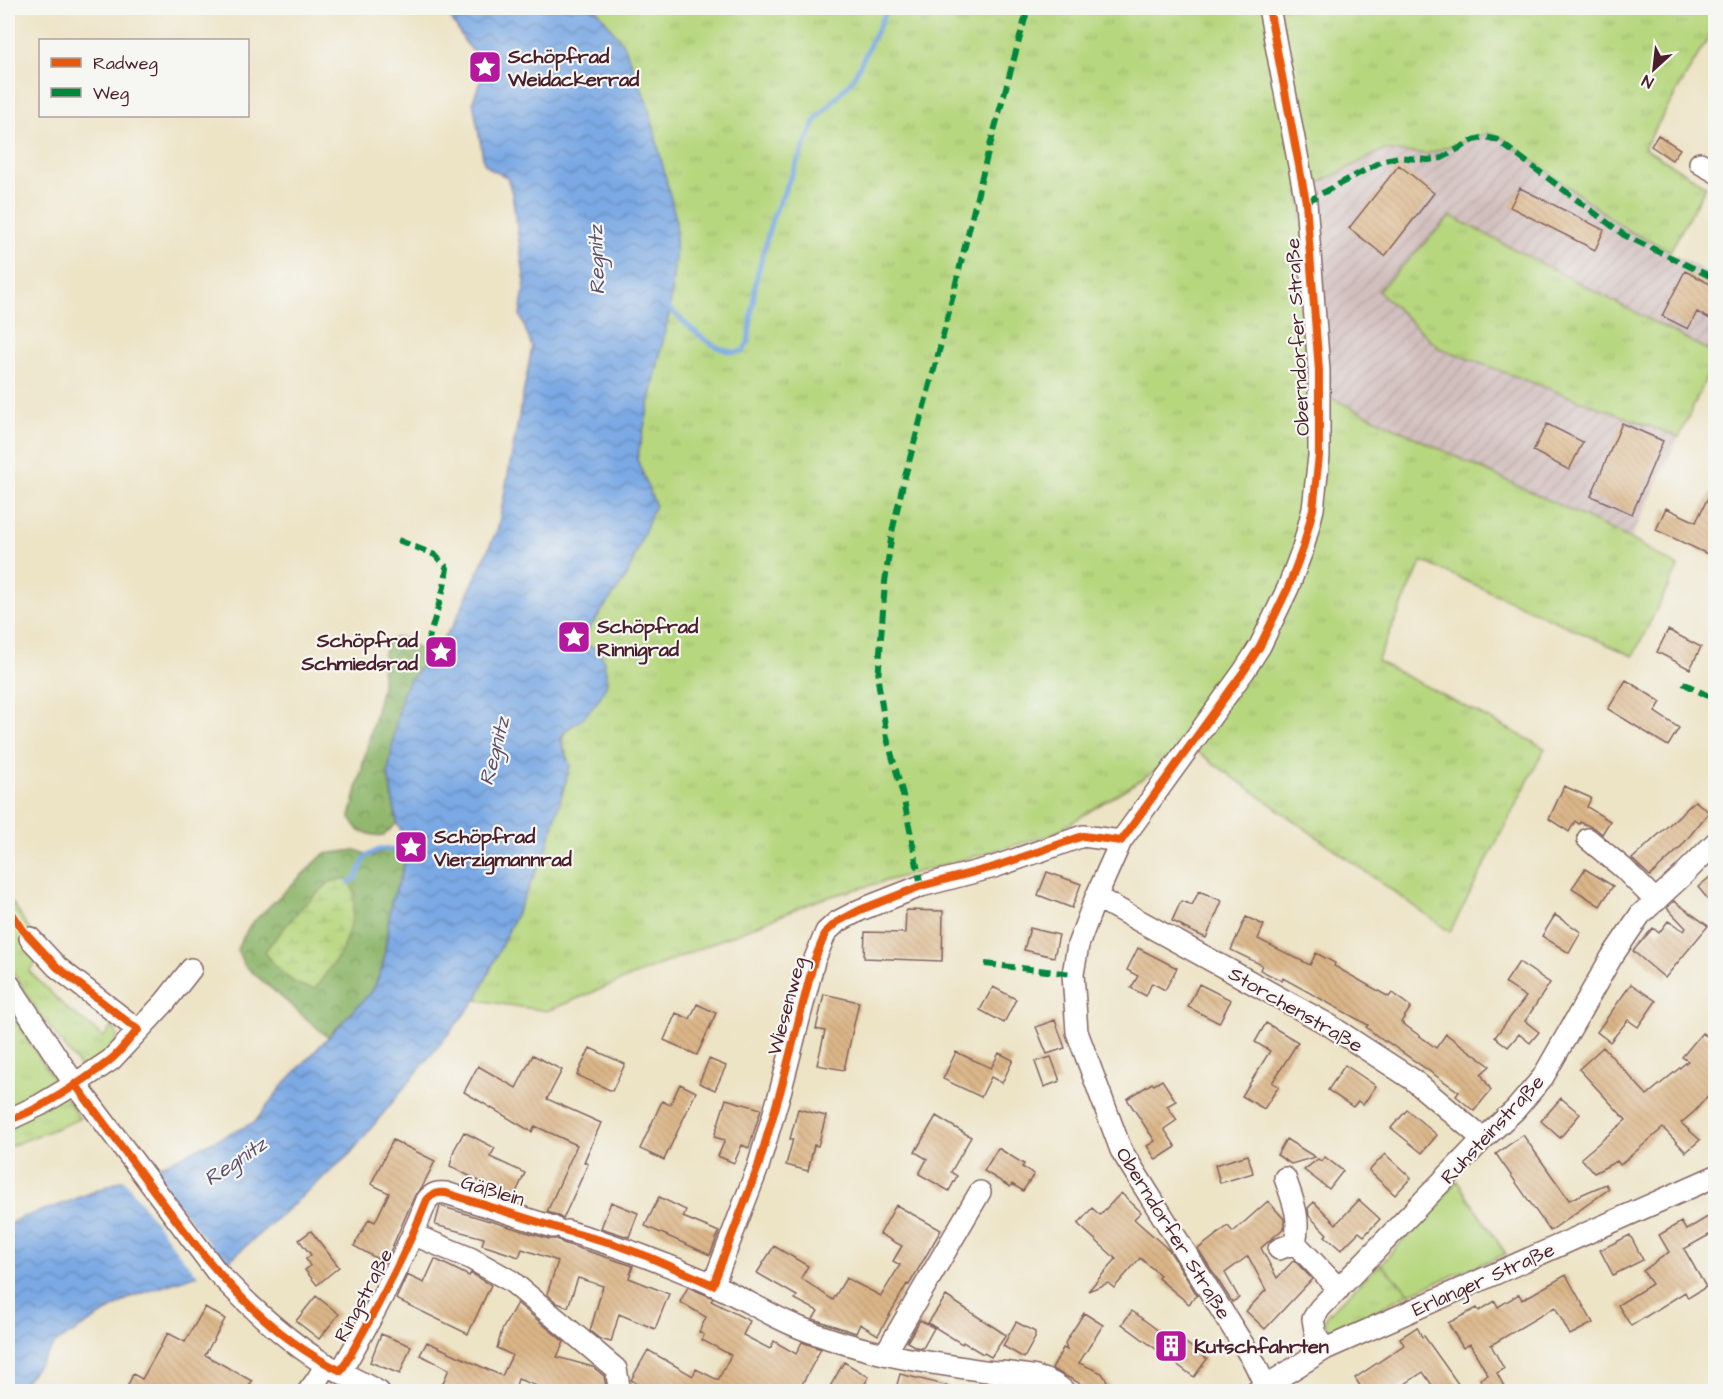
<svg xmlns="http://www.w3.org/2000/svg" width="1723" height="1399" font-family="'Architects Daughter',sans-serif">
	<defs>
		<pattern id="industrial-furrows" width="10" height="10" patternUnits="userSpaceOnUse" patternTransform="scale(1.5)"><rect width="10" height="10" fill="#d1bfbe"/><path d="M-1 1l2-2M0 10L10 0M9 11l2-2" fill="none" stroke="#b5a4a3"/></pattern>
		<pattern id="grass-tufts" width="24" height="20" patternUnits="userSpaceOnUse" patternTransform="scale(1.5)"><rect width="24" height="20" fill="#b7d77f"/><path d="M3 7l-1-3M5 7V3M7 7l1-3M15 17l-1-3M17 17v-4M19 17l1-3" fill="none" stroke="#9fb86e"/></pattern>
		<pattern id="forest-crowns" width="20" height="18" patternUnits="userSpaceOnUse" patternTransform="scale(1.5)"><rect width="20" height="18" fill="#91b86e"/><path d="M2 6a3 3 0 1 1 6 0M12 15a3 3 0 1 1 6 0" fill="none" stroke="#78955b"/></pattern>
		<pattern id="wetland-marsh" width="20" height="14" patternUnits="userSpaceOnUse" patternTransform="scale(1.5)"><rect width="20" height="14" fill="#b7d77f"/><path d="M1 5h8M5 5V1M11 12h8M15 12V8" fill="none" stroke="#9fb86e"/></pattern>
		<pattern id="water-waves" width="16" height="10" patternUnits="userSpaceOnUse" patternTransform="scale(1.5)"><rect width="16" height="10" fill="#7aa9e4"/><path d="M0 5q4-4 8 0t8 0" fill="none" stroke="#6689b9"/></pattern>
		<pattern id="building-back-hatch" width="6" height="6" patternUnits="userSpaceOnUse" patternTransform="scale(1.5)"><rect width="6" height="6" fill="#dbb688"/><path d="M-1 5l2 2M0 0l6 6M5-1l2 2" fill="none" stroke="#bd9c76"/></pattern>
	</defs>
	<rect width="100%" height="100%" fill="#f6f6f2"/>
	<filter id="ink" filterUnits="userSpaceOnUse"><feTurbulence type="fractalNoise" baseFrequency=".0167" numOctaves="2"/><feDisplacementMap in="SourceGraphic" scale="12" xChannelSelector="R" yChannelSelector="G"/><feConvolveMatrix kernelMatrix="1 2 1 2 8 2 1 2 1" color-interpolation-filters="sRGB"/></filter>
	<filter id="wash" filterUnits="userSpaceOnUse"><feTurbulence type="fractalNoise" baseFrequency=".008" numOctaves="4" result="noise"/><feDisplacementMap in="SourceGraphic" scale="24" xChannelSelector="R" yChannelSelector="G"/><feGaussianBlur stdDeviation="1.35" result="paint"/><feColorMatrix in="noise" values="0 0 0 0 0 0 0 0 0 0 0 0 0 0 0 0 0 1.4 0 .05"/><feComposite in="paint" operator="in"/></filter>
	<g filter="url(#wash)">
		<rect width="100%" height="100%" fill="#ede3c5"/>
		<path fill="url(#industrial-furrows)" d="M1488,133L1501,137L1627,230L1715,276V354L1451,216L1439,348L1679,437L1631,539L1329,397L1299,193L1383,149L1427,154Z"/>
		<path fill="url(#grass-tufts)" stroke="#807b55" stroke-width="1.5" d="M592,8H1715V26L1644,148L1706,186L1670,251L1627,230L1501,137L1488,133L1427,154L1383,150L1299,193L1329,397L1631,539L1678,567L1633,656L1422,561L1377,661L1545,748L1450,932L1192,748L1051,835L821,899L547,1011L476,1000L547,848L568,756C556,734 565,730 583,718L594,647L580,644L655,505L637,459L670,309L599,12Z
			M1451,216L1715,354V359L1679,437L1439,348L1378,291Z
			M8,896L35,938L46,951L29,971L65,1007L104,1037L112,1026C129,1044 97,1060 85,1069L80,1067L33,1005L8,964Z
			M8,1009L80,1119L8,1147Z
			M1380,1264L1410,1293L1334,1332L1327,1329L1325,1321L1327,1315Z"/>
		<path fill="url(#forest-crowns)" stroke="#6e6c4c" stroke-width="1.5" d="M399,637L421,650L430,660L423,665L388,773L397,823L383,836L373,835L358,830L350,817L382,687L383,656L389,640Z
			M386,849L405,858L402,873L391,903L383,966L373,990L328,1037L244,965L237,949L250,925L324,854L356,850L373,857Z"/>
		<path fill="url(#wetland-marsh)" stroke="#807b55" stroke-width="1.5" d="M347,878L355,893L352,921L341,952L315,989C292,987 277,969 264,952L299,910L330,882Z"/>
		<path fill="#b7d77f" stroke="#807b55" stroke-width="1.5" d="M1457,1181L1506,1254L1410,1293L1381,1264Z"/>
		<path fill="url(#water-waves)" stroke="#626488" stroke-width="1.5" d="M445,8H592L599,12L624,45L648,105L676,220L675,257L670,309L637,459L655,505L627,576L586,633L581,643C599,650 603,650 606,672C606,675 607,678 607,681C605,694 590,712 581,720C574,725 563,730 561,739C560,744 568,759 570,766L547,848L476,1000L350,1154L222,1267L131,1297L56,1343L17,1391H8V1225L20,1218L63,1204L173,1160L255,1122L283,1085L373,990L383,966L391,903L402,873L405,858L404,836L397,823L388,773L395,728L402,695L408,682L423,665L431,660L442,639L453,626L498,528L532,347L520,315L525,282L512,193L507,177L492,170L484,163L473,101L482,76L480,59L465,42Z"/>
		<path fill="#ede3c5" d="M149,1166L197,1229L228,1266L223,1270L200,1278L176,1250L122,1177Z"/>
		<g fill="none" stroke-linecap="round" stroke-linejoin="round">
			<path stroke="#7aa9e4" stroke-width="5" d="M670,309C687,325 718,358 743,351L748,343L756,280L772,219L816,120L853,79L888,8
				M349,882L357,877L365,857L381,849H388L407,854"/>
		</g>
		<g id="blocks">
			<path fill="url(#building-back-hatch)" d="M1658,135L1680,149L1672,160L1651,146Z
				M1399,165L1434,193L1385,256L1349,228Z
				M1520,188L1604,230L1595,250L1510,207Z
				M1685,271L1716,287V322L1697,312L1688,329L1662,316Z
				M1622,423L1663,441L1632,514L1591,496Z
				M1547,424L1583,442L1569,470L1533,451Z
				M1716,481V558L1656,530L1666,508L1696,522Z
				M1668,630L1701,647L1690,669L1657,652Z
				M1626,680L1661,702L1655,712L1679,728L1668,746L1608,709Z
				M1564,786L1591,798L1587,807L1610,821L1602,834L1596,829L1580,822L1579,824L1575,821L1569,832L1549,819Z
				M1695,801L1709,812L1680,848L1650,876L1632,859Z
				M1585,869L1613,886L1600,906L1572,888Z
				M1047,872L1081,884L1072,908L1038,895Z
				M1716,872V909L1698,887Z
				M1199,891L1222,901L1206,938L1182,927L1183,926L1172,921L1181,901L1192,905Z
				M1674,901L1708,926L1665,978L1633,951L1653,928L1659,933L1668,921L1684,931L1686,928L1667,908Z
				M906,910L943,911L942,961L864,958L865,932L905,933Z
				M1555,915L1581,932L1569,953L1542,936Z
				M1246,917L1264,925L1258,939L1310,965L1316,953L1335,963L1334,966L1389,997L1392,993L1411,1007L1401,1022L1436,1048L1446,1034L1490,1066L1481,1074L1491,1090L1474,1111L1456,1096L1459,1092L1386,1041L1385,1042L1366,1027L1368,1025L1283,978L1282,981L1260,970L1262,965L1231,950Z
				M1030,928L1059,935L1054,957L1024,950Z
				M1138,948L1177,968L1165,990L1152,983L1146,996L1131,988L1138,976L1127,970Z
				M1519,962L1550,983L1525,1021L1539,1032L1530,1043L1519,1034L1508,1047L1495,1037L1526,997L1505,983Z
				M1199,984L1231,1000L1219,1023L1188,1007Z
				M1631,984L1656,1001L1638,1027L1628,1020L1610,1042L1597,1032Z
				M993,987L1016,999L1004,1023L980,1010Z
				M824,994L859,1002L844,1070L817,1065L825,1031L816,1029Z
				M697,1004L716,1013L697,1055L664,1040L676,1013L690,1019Z
				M1055,1020L1065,1048L1047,1054L1036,1027Z
				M1266,1023L1298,1042L1272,1083L1279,1086L1264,1109L1242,1096L1270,1051L1255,1042Z
				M1702,1033L1716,1042V1067L1710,1074L1716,1078V1086L1695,1111L1681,1123L1700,1140L1686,1152L1663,1128L1620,1165L1617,1161L1594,1173L1581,1158L1626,1120L1579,1069L1603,1047L1647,1095L1688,1061L1682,1057Z
				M590,1048L625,1064L612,1091L577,1075Z
				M956,1052L991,1068L999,1053L1013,1060L1002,1083L991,1077L981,1097L943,1079Z
				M533,1055L562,1070L547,1099L601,1123L584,1162L588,1164L563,1219L557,1215L547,1212L577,1145L535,1126L532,1132L464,1092L478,1066L516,1088Z
				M1051,1057L1060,1081L1044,1087L1035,1062Z
				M709,1059L726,1066L715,1090L699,1083Z
				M1345,1065L1376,1086L1363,1105L1358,1101L1353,1107L1328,1090Z
				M1162,1080L1176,1101L1167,1106L1177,1120L1164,1129L1176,1147L1156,1160L1147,1146L1155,1141L1127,1099L1152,1083L1154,1085Z
				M680,1084L696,1092L664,1160L640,1149L662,1101L670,1105Z
				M1561,1098L1580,1114L1560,1138L1541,1121Z
				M726,1099L761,1109L749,1148L742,1145L734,1163L718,1156L725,1140L714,1137Z
				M798,1109L826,1116L818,1146L814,1145L808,1171L786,1165L793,1139H790Z
				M1407,1110L1437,1135L1422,1153L1391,1128Z
				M936,1116L971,1137L951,1172L957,1176L949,1191L919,1174L927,1159L915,1152Z
				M464,1132L495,1148L490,1157L525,1173L512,1201L484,1192L487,1185L450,1166L454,1150Z
				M1523,1135L1569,1200L1606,1184L1609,1189L1550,1231L1496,1154Z
				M1286,1139L1315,1157L1291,1164L1277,1155Z
				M393,1140L435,1161L422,1187L415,1195L385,1263L354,1246L369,1219L375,1222L389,1193L371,1184Z
				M998,1148L1024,1164L1022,1167L1034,1174L1023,1191L1012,1184L1010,1187L984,1171Z
				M1385,1154L1411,1178L1395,1195L1369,1171Z
				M1248,1155L1253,1173L1220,1183L1215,1165Z
				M1325,1157L1343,1171L1329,1189L1304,1170L1318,1159L1321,1161Z
				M1121,1193L1141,1212L1134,1219L1169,1250L1197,1295L1189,1304L1158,1278L1160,1275L1140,1258L1114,1288L1108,1283L1088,1291L1116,1259L1078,1224L1092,1208L1100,1215Z
				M659,1197L686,1210L683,1217L719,1232L710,1255L645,1226Z
				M1359,1200L1380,1219L1364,1236L1359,1232L1341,1250L1325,1236L1327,1234L1309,1216L1308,1208L1314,1202L1336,1224Z
				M1268,1201L1284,1219V1228L1261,1248L1277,1278L1294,1260L1312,1279L1265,1329L1246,1311L1266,1290L1248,1256L1225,1273L1239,1298L1232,1302L1198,1249L1228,1226L1233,1232Z
				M611,1202L638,1213L629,1237L601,1228Z
				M896,1205L941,1230L909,1285L907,1284L878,1335L860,1324L856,1333L813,1319L818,1311L795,1299L797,1296L757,1273L774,1246L808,1266L801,1278L833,1300L846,1278L881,1296L900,1265L893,1261L902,1246L880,1234Z
				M440,1206L549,1239H557L563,1243L633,1266L629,1278L669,1294L655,1329L619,1314L611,1342L600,1339L590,1331L603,1286L578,1278L568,1307L557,1303L547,1294L558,1261L522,1249L519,1257L482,1245L484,1238L435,1225Z
				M1716,1212V1231L1684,1249L1706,1287L1688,1298L1685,1292L1631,1326L1618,1305L1652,1284L1643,1271L1669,1252L1659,1235L1681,1222L1686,1230Z
				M311,1231L339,1267L317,1285L305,1270L310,1266L306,1259L311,1255L299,1240Z
				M1630,1235L1643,1260L1613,1275L1600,1250Z
				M435,1259L469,1276L471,1273L491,1285L468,1334L396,1299L407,1275L424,1283Z
				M1566,1275L1593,1323L1570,1335L1555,1307L1491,1345L1504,1369L1497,1373L1507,1392H1488L1480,1379L1488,1375L1470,1344L1463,1348L1448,1323L1477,1308L1479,1311L1495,1301L1498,1307L1519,1294L1522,1300Z
				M688,1287L713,1298L711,1301L750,1321L743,1335L770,1349L774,1341L796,1354L802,1342L821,1349L798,1392H650L631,1380L648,1350L693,1376L696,1369L718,1380L731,1355L702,1340L704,1335L699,1332L706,1317L680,1302Z
				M316,1296L339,1314L319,1339L296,1321Z
				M946,1296L1006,1335L991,1357L984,1353L983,1354L963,1342L962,1344L928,1323Z
				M517,1303L564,1342L557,1357L593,1367L604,1376L607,1392H553L518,1379L514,1392H439L449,1369L420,1355L427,1342L502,1376L512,1355L497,1348L502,1330Z
				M205,1307L225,1319L205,1355L252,1381L246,1392H125L133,1374L142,1379L168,1333L185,1342Z
				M1132,1311L1171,1340L1175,1335L1207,1359L1194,1377L1122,1324Z
				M1084,1313L1103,1325L1079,1363L1102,1373L1114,1392H1077V1389L1083,1385L1052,1369L1063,1348L1067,1350L1065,1344L1066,1341Z
				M920,1320L934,1328L923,1348L916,1347L907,1342Z
				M1016,1322L1035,1332V1338L1024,1358L1003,1346Z
				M1417,1327L1422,1337L1424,1336L1464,1392H1437L1423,1372L1393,1392H1364L1355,1378L1404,1345L1400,1338Z
				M381,1334L411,1346L400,1374L370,1362Z
				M844,1362L869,1377L860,1392H827Z
				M900,1374L949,1386L948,1392H895Z"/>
		</g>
	</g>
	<g filter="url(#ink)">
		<use href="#blocks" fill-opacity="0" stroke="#836461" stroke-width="1.5"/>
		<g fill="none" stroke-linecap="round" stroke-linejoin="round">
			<defs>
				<path id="minor" d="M1700,163L1716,172
					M1588,839L1623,868L1656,901
					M1096,897L1329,1025L1412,1079L1483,1139
					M30,938L57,967L138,1030
					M8,983L68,1074L216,1271C249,1306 284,1339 325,1364C343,1374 361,1382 379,1392
					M8,1120L40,1105L75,1084L111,1060L165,1002L191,969
					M567,1231C617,1245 665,1263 712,1284C738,1296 763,1311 789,1323C820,1337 851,1346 884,1354C915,1361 947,1365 978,1370C1005,1374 1044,1371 1065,1392
					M414,1235L470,1258L511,1281L616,1369L620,1392
					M1295,1243L1339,1289
					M1279,1249L1295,1243C1301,1218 1293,1201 1285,1178
					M713,1285L758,1167L781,1089L814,961L826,932L837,922L860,910L921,886L994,867L1083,836L1121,841
					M1325,1349L1316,1336L1313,1319L1320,1308L1483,1139L1515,1110L1543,1077L1611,958L1640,915L1682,876L1716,842
					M885,1354L980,1192
					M341,1371C373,1316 404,1259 427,1200C433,1193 438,1192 446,1193L553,1227
					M1265,1385L1254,1362L1121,1150L1077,1032L1073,974L1078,945L1096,897L1121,841L1244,671L1260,646L1288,588L1303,548L1313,509L1319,456V370L1306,202L1269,8
					M308,1392L317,1380L326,1364
					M1256,1392L1325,1349L1716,1176"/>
			</defs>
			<use href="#minor" stroke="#836461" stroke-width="24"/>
			<use href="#minor" stroke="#fff" stroke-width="21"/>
			<path stroke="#00873e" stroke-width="6" stroke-dasharray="12 6" stroke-linecap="butt" d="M1306,202L1384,160L1399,157L1428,160L1442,158L1474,140L1486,137L1497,140L1624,235L1716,279
				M398,540L435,555L447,568L444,587L427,645
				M1683,683L1716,700
				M921,886L903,795L887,738L878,680L885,582L892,532L903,484L942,340L986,160L1028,8
				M985,964L1073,974"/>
			<defs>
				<path id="cycleway" d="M8,907L23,930L57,967L138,1030C128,1040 120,1053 109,1061C85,1080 37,1112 8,1120
					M75,1084C102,1121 130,1158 157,1195C209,1264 261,1332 341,1371C373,1316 404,1259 427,1200C433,1193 438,1192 446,1193L567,1231L611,1243L649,1257L713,1285L758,1167L781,1089L814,961L826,932L837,922L860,910L921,886L994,867L1083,836L1121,841L1244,671L1260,646L1288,588L1303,548L1313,509L1319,456V370L1306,202L1269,8"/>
			</defs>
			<use href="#cycleway" stroke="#f6f6f2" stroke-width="11"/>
			<use href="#cycleway" stroke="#e8590c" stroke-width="8"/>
		</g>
	</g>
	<defs>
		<symbol id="sight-square" viewBox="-11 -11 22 22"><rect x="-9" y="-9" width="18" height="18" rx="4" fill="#b5179e" stroke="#f6f6f2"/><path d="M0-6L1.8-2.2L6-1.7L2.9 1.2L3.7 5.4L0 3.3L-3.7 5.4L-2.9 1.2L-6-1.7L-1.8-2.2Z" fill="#fff"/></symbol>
		<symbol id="building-square" viewBox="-11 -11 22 22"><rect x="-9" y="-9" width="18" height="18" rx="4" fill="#b5179e" stroke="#f6f6f2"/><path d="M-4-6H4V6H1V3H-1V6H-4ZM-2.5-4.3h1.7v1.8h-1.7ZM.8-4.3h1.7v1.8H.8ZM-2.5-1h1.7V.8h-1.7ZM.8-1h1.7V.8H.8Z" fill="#fff"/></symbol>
	</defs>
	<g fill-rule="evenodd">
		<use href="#sight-square" x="466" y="48" width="38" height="38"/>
		<use href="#sight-square" x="555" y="618" width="38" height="38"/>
		<use href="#sight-square" x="422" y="633" width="38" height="38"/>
		<use href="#sight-square" x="392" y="828" width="38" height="38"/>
		<use href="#building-square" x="1152" y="1327" width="38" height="38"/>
	</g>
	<g text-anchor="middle" stroke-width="4.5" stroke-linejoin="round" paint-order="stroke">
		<g font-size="20" font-weight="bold" fill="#4a1f2b" stroke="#f6f6f2" text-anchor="start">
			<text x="508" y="63">Schöpfrad<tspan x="508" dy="23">Weidackerrad</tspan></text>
			<text x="597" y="633">Schöpfrad<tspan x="597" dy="23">Rinnigrad</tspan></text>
			<text x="418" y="647" text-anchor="end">Schöpfrad<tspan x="418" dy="23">Schmiedsrad</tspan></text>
			<text x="434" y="843">Schöpfrad<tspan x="434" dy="23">Vierzigmannrad</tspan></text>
			<text x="1194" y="1353">Kutschfahrten</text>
		</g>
		<g font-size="20" fill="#4a1f2b" stroke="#f6f6f2">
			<text transform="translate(1297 337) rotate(-93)" y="7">Oberndorfer Straße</text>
			<text transform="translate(786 1006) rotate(-75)" y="7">Wiesenweg</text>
			<text transform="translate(1296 1009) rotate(30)" y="7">Storchenstraße</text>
			<text transform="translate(1492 1129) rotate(-47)" y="7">Ruhsteinstraße</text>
			<text transform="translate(493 1190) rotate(17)" y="7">Gäßlein</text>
			<text transform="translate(1174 1233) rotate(58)" y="7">Oberndorfer Straße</text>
			<text transform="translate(1483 1279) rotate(-24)" y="7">Erlanger Straße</text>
			<text transform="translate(363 1295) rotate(-62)" y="7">Ringstraße</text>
		</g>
		<g font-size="21" font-style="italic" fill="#5b4f6c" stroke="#f6f6f2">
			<text transform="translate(596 260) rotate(-92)" y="7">Regnitz</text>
			<text transform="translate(494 751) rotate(-76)" y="7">Regnitz</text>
			<text transform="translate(235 1161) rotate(-34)" y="7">Regnitz</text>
		</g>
	</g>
	<rect width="1723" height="1399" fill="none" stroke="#f6f6f2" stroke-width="30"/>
	<rect x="39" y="39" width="210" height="78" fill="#f6f6f2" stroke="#b1a0a2" stroke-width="1.5"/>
	<rect x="51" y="58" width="30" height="9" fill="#e8590c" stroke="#b1a0a2" stroke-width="1.5"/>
	<text x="93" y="69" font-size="18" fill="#4a1f2b">Radweg</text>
	<rect x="51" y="88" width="30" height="9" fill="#00873e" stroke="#b1a0a2" stroke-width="1.5"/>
	<text x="93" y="99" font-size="18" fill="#4a1f2b">Weg</text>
	<g transform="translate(1654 69) rotate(207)" stroke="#f6f6f2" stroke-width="4.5" paint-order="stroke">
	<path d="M0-4.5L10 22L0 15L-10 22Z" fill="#4a1f2b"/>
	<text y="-9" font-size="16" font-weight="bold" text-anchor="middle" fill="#4a1f2b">N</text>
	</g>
</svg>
